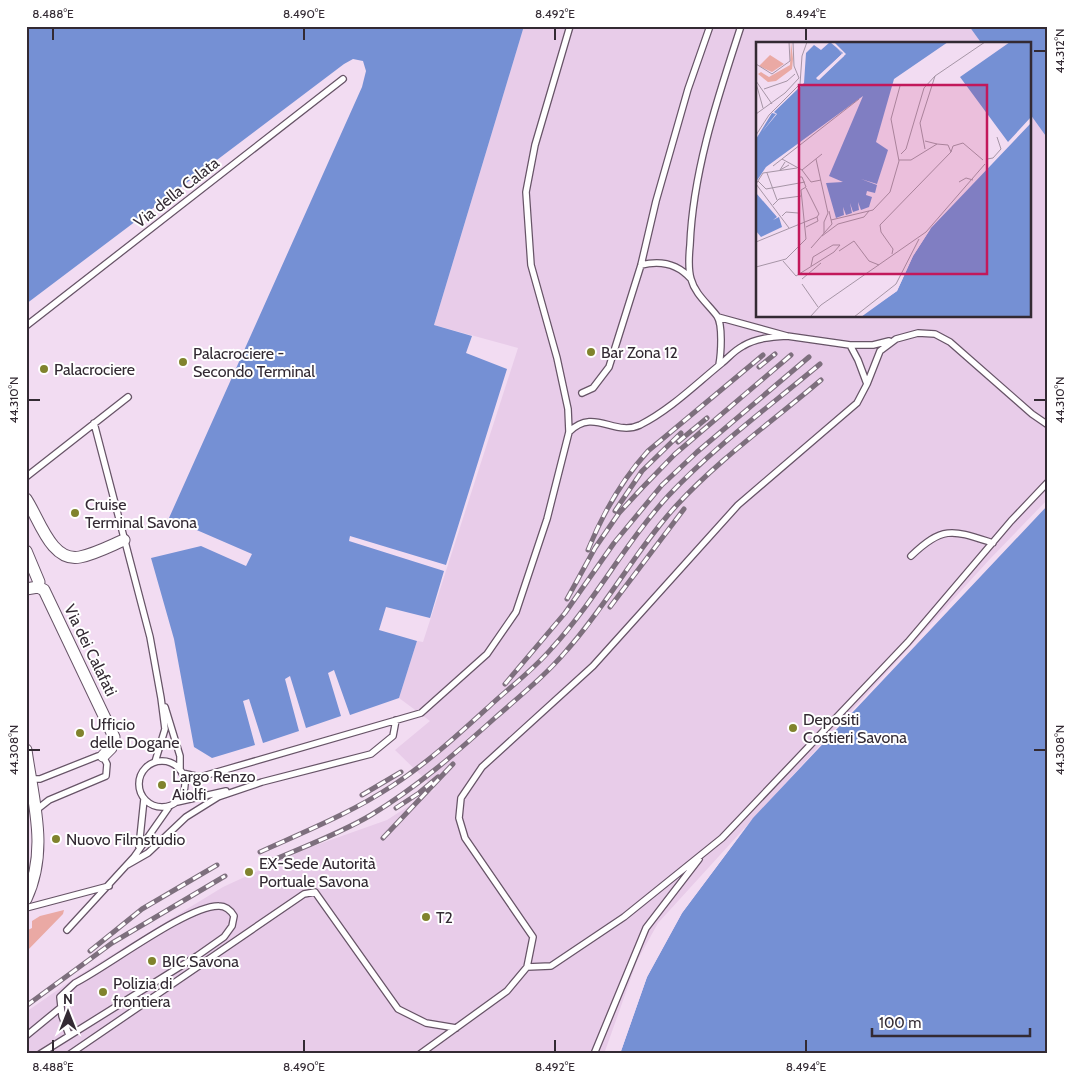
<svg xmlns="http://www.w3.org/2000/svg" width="1074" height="1080" font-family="Cabin,sans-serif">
	<rect width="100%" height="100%" fill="#f2dcf2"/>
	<path fill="#e8cce9" d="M524,26H969L982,44H758V316H1030V114L1048,139V499L989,560L658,923L637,961L604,1054H26V1012L79,975L223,887L308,848L387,820L435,789L395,750L430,721L399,698L417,641L423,642L518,348L434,325Z"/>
	<path fill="#eaa9a4" d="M64,910L63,914L26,952V931L32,928V921L40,916Z"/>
	<path fill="#7590d4" d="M26,26H524L434,325L472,336L466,353L507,369L446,565L350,536L349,541L444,571L430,618L386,607L379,630L417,641L399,698L350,715L334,670L328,673L341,716L306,728L290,676L285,679L299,731L263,743L249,699L243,701L255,745L212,758L194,747L174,639L151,558L201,546L246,566L252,554L169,518L362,87L366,71L363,61L353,59L344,64L26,304Z
		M969,26H1048V139L1030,114V44H982Z
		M1048,505V1054H620L647,977L682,913L753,818Z"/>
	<path fill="#f2dcf2" d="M753,818L682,913L647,977L620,1054H617L645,976L680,912Z"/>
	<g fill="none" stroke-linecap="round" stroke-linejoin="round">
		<defs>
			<path id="service" d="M641,265C661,260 678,264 691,279
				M26,326L343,79
				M787,336L850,345L858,360L867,384L880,351L896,339L918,333L935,334L950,342L1032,414L1048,425
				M850,345H873L889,341
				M719,365C721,354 723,325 717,316C708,304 695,294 691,279C688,269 689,255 690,245C693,170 718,97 741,26
				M582,393L593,388L609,367L641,265L656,201L688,89L710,26
				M94,423L150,637L161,698L165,729L155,762
				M569,432C594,407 614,437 640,425C670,410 696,384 722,363C729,357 735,350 743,346C756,338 772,337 787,336L718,317
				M26,477L128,397
				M911,556C943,525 953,530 993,543
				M165,707L180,756V770
				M139 784a23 23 0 1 1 46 0a23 23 0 1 1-46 0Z
				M182,773L200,777L421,713L487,654L516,612L547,519L569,432L568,409L557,358L531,265L526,192L535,145L570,26
				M30,779H40L98,756H103L107,764L106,776L49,800L35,811
				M177,802L226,791
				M139,847L144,799
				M127,865L148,853L186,817L218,797L262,782L371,754L393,736L396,720
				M26,908L109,886
				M67,930L134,857L169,807
				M527,967L533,937L465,838L459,818L461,798L482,767L593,666L738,505L857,403L867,384
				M26,1036L60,1008
				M40,1054L197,956L224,937L232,926L234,916C231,911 226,906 219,906C188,905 107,967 75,983L60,997L62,1016L69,1035
				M70,1054L304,894L315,892L398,1009L426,1023L456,1028
				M420,1054L507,991L527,967L551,966L624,917L722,838L908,642L1011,521L1048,482
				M594,1054L646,928L699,859"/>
			<path id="minor" d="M26,499C39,518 51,563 80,557C95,554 110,546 124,540
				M26,551L39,582L38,587L26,589
				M38,587L44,590L114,737L111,748L103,756
				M26,750C33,801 49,850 26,899"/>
		</defs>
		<use href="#service" stroke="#675467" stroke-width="8"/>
		<use href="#minor" stroke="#675467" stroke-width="13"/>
		<use href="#service" stroke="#fff" stroke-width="5.5"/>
		<use href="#minor" stroke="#fff" stroke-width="11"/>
		<defs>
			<path id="rail" d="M759,367L775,354
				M678,442L707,418
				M615,511L642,471L681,433
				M588,550C603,513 621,481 648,451L763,355
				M567,599L595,548L619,513L642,488L675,454L791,355
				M610,607L684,509
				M505,684L565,613L614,543L662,485L697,452L809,357
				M362,795L401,772
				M396,808L419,793L438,777
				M383,838L453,764
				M260,852C304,832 351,813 392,786C429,762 461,732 494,702C513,685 535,668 552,648C595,601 625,543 669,495C714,447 770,406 820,364
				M269,862C303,847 339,834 371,815C417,787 456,753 496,717C520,696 546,675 567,650C607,605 635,551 676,506C719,459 773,421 821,380
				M90,951L142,909L217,865
				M26,1006L112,943L225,876"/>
		</defs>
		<use href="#rail" stroke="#7d6f7d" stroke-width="5"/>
		<use href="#rail" stroke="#fff" stroke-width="3" stroke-dasharray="9" stroke-linecap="butt"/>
	</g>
	<path fill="none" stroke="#332a33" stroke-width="2" d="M53,28V40M304,28V40M555,28V40M806,28V40M1034,51H1046M28,400H40M1034,400H1046M28,750H40M1034,750H1046M53,1040V1052M304,1040V1052M555,1040V1052M806,1040V1052"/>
	<g fill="#80832d" stroke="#fff" stroke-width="2">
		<circle cx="591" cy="352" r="5"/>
		<circle cx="183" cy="362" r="5"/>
		<circle cx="44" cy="369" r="5"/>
		<circle cx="75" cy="513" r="5"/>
		<circle cx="793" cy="728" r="5"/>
		<circle cx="80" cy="733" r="5"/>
		<circle cx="162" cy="785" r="5"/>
		<circle cx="56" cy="839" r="5"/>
		<circle cx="249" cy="872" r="5"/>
		<circle cx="426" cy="917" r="5"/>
		<circle cx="152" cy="961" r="5"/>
		<circle cx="103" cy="992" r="5"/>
	</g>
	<g text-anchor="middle" stroke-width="4" stroke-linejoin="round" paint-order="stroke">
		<g font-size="16" fill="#332a33" stroke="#fff">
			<text transform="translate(176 192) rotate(-38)" y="6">Via della Calata</text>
			<text transform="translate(91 650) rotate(64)" y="6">Via dei Calafati</text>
		</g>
		<g font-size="16" fill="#332a33" stroke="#fff" text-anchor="start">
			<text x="601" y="358">Bar Zona 12</text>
			<text x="193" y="359">Palacrociere -<tspan x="193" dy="18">Secondo Terminal</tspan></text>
			<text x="54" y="375">Palacrociere</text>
			<text x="85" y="510">Cruise<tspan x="85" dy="18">Terminal Savona</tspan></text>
			<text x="803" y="725">Depositi<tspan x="803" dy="18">Costieri Savona</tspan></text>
			<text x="90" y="730">Ufficio<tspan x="90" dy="18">delle Dogane</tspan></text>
			<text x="172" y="782">Largo Renzo<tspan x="172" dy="18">Aiolfi</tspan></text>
			<text x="66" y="845">Nuovo Filmstudio</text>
			<text x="259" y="869">EX-Sede Autorità<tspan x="259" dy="18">Portuale Savona</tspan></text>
			<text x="436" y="923">T2</text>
			<text x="162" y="967">BIC Savona</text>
			<text x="113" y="989">Polizia di<tspan x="113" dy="18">frontiera</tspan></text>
		</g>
	</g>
	<g transform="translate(756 42)">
		<rect width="275" height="275" fill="#f2dcf2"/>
		<path d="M35,0L37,17L36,27L20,39L12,40L2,32L5,30L13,35L34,23ZM14,13L28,22L16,30L3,24Z" fill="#eaa9a4"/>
		<path d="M74,0L87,11L61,36L63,38L90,12L78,0H192L138,37L120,100L132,108L121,142L105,137L121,143L119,151L111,149L110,153L116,155L113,165L105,168L102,160L103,168L97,170L94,161L96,171L90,173L87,165L88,173L80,176L70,141L87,140L73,134L107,54L10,125L0,140V97L16,71L20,72L6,90L21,72L18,70L48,41L50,11L58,3L65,8ZM254,0H275V75L252,100L204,35ZM275,81V275H105L141,249L157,214L175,186ZM0,151L21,175L17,178L23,175L26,185L5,195L0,189Z" fill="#7590d4"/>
		<path d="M77,0L88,14L62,38L60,36L86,12ZM175,186L157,214L141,249L103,275L139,247L160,203Z" fill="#f2dcf2"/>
		<path fill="none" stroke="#a695a6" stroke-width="1" d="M0,22L16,32L34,19L33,0M179,34L229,0M0,39L16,62M0,41L7,66M8,47L31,39L39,32M0,72L29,51L43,36L38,24L37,0M0,93L13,73L44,42L46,14L51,0M181,102L192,103L195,110L197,104L207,101L227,118M145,112L150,107L168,46L179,34L164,81L169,107M26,117L46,128L55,140L65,138M60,117L72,171L68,180V191M231,117L237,116L245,107L241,95M143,118H155L181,102L169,99M29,120L24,128L33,123M17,124L103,57M46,128L66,112M11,131L21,158M2,139L10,147L49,140M203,140L210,136L217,138M50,146L63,172L61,175M17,163L23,157L45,154M26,174L30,170L42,171M75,178L117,168L134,150L143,119L135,77L144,44M33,186L0,142L7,131L41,126M66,194L82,182L108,175L113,169M0,200L61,175L62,179L50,185M55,206L76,182L73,169M83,209L98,199L113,219L123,223M136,212L137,207L125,190L124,183L195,110M27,219L40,234L78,210L84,203H77L57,215L55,224M0,225L30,217L50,197L45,148L50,145L46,135H42M46,237L65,221M46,242L62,265M54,275L65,263L170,190L229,122M98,275L140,242L163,197"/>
		<path fill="#c2185b" fill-opacity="0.15" stroke="#c2185b" stroke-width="2.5" d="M43,43H231V232H43Z"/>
		<rect width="275" height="275" fill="none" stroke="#332a33" stroke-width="2.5"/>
	</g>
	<rect width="1074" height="1080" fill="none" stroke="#ffffff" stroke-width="55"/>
	<g transform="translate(68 1012)" stroke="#ffffff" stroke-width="4" paint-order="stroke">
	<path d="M0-4L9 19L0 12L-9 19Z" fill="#332a33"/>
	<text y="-8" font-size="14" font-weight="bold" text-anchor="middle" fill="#332a33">N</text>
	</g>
	<path d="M872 1028v8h158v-8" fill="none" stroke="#332a33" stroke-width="2.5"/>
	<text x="879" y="1028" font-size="15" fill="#332a33" stroke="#ffffff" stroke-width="4" paint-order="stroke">100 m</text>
	<rect x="28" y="28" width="1018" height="1024" fill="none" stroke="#332a33" stroke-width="2"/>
	<g font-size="12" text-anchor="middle" fill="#332a33">
		<text x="53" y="18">8.488°E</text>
		<text x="304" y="18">8.490°E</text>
		<text x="555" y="18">8.492°E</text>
		<text x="806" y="18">8.494°E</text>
		<text transform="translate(1060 51) rotate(-90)" y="4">44.312°N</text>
		<text transform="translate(14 400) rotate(-90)" y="4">44.310°N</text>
		<text transform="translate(1060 400) rotate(-90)" y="4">44.310°N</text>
		<text transform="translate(14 750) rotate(-90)" y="4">44.308°N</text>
		<text transform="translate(1060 750) rotate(-90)" y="4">44.308°N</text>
		<text x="53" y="1071">8.488°E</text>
		<text x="304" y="1071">8.490°E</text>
		<text x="555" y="1071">8.492°E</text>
		<text x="806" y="1071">8.494°E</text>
	</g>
</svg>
